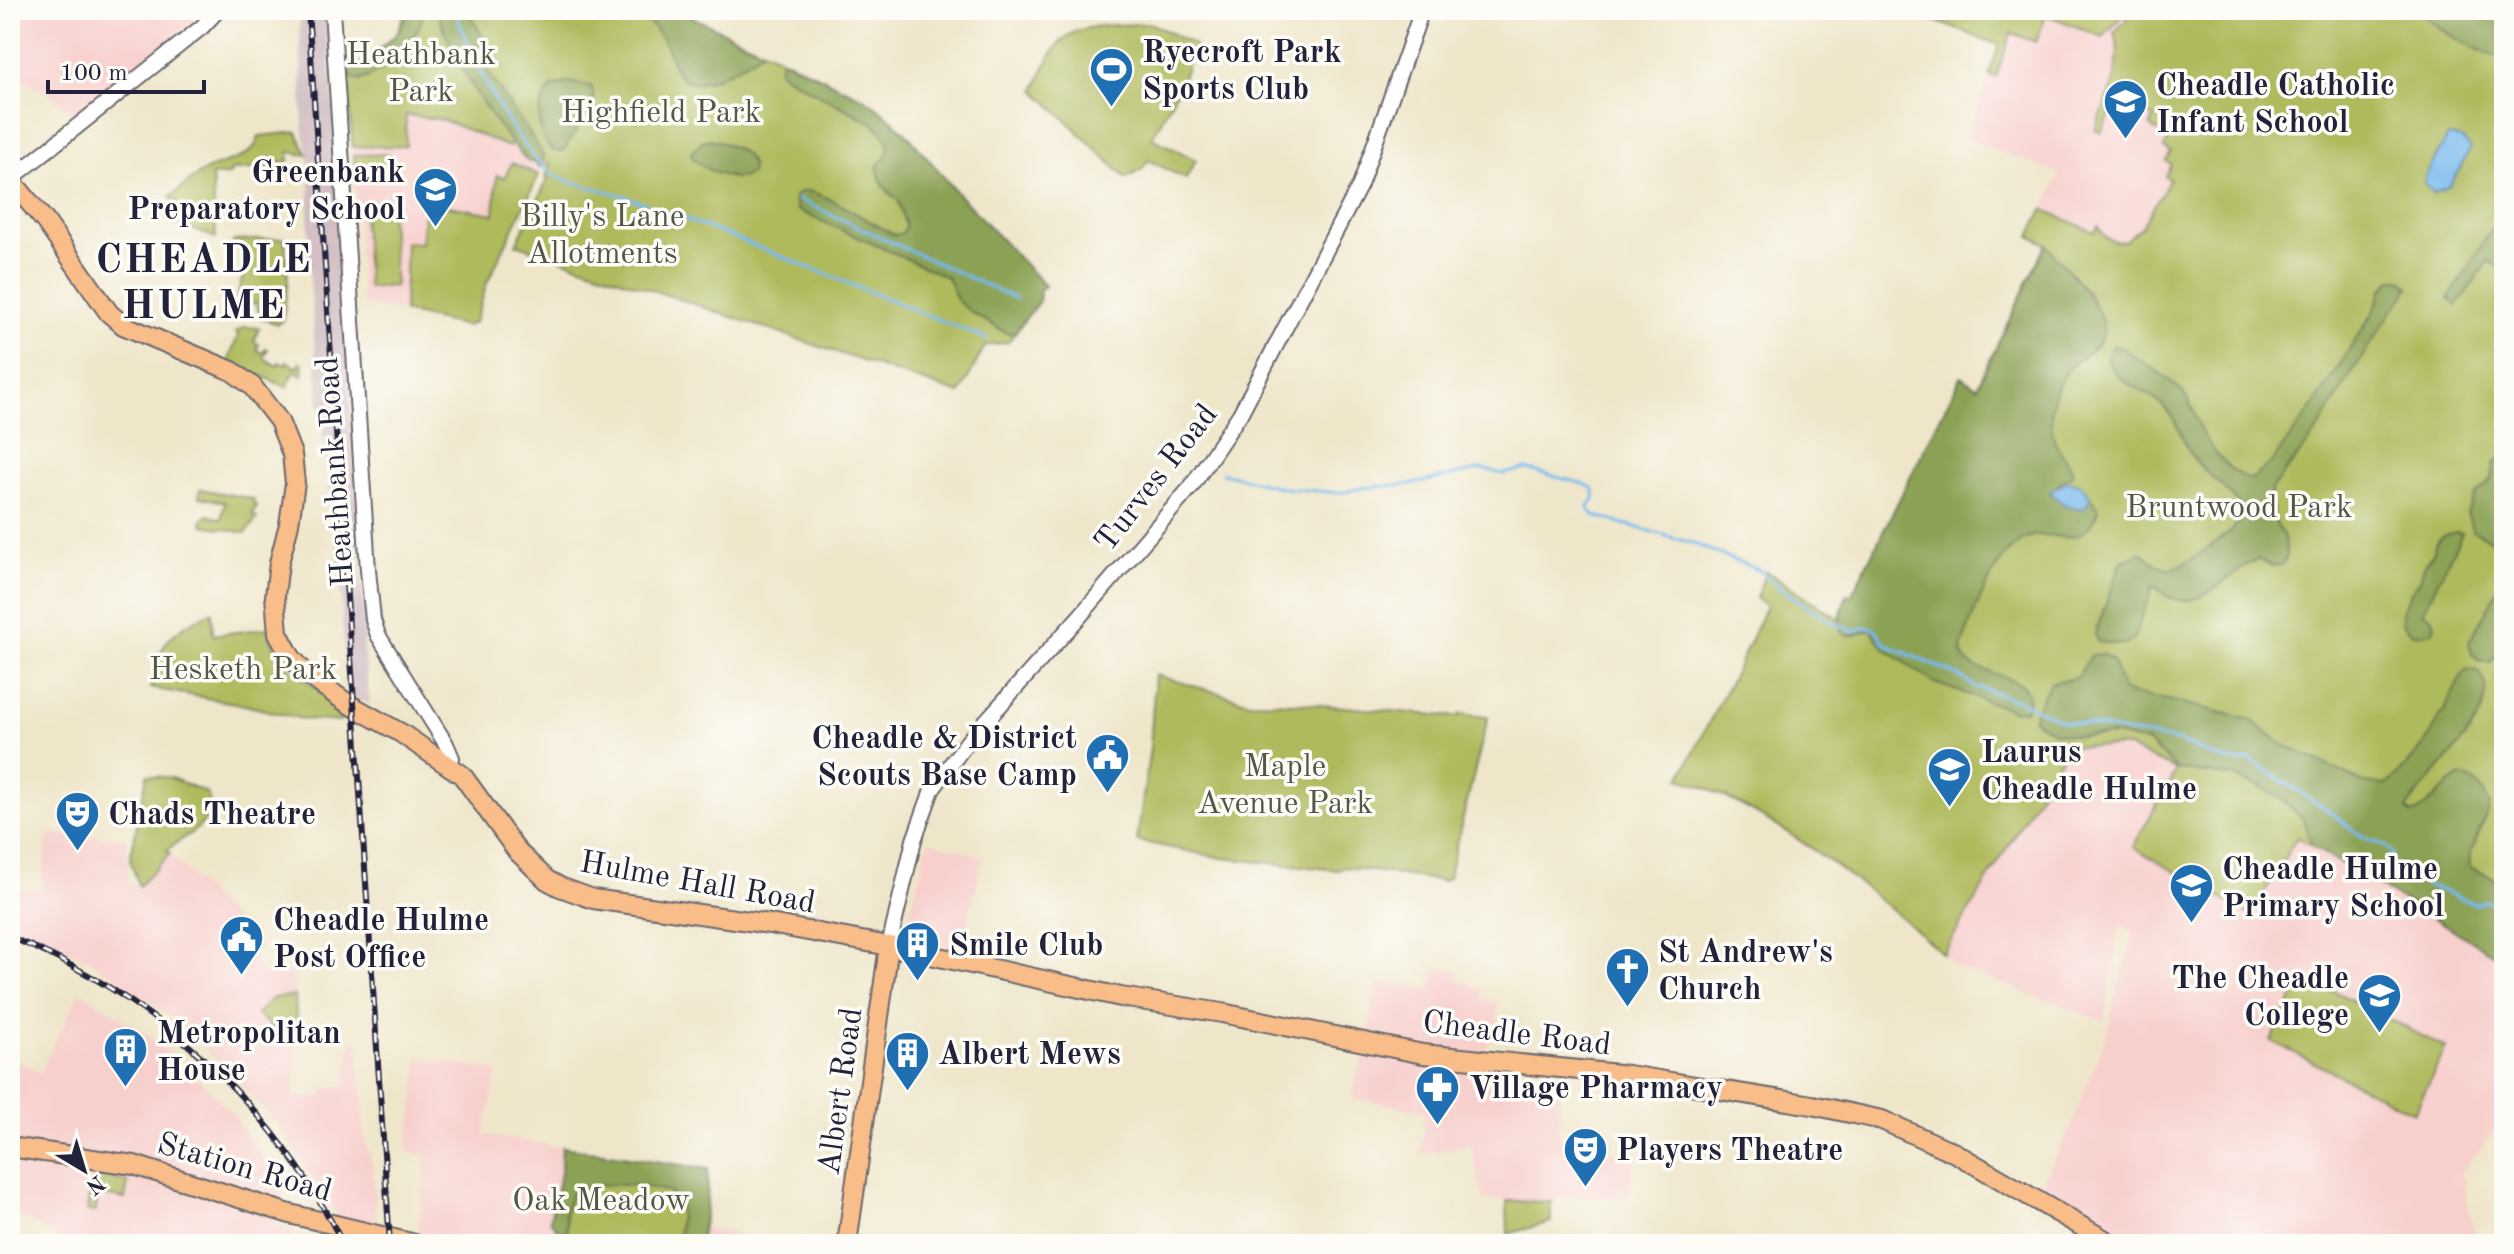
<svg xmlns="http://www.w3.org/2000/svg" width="2514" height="1254" font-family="'Old Standard TT',serif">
	<rect width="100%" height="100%" fill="#fdfcf7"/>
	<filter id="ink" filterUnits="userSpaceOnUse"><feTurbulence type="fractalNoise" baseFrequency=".0125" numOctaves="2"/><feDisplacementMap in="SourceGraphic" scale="16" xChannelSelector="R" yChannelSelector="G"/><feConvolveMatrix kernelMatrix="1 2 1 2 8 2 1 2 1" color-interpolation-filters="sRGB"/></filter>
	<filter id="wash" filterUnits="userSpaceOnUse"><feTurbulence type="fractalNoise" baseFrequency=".006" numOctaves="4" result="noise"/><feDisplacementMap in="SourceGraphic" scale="32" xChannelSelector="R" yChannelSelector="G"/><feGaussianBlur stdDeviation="1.8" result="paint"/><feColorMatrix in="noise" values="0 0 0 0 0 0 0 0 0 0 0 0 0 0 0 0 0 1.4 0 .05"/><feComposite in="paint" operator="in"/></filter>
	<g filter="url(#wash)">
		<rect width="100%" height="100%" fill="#efe6ca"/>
		<path fill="#f7d0cd" d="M10,10H208L75,115L45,91L10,72Z
			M2011,10H2166L2229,81L2113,273L2030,236L2060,174L1967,139Z
			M382,114L443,120L509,147L515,138L531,160L540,167L536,181L487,283L480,310L473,325L466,326L362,303L351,115Z
			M1766,606L2068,746L2128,747L2177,769L2169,784L2288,852L2297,837L2504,960V1119L2462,1172L2475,1236L2416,1244H2144L2042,1183L2069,1131L2110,1025L2112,1007L2135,932L2120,924L2104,1021L1953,966L1951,961L1914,928L1880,900L1761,815L1680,778L1740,663Z
			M48,833L126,839L128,885L139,886L170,854L260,947L253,955L261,975L293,971L297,1024L295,1098L322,1097L323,1088L345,1087L351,1043L358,1042L365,1139L374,1168L376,1228L339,1220L277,1123L194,1037L163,1011L92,962L10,922L11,888L41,891Z
			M928,841L984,857L960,951L928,941L909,916Z
			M1435,968L1458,971L1457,981L1473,984V988L1483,989L1482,1000L1499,1002L1495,1039L1484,1049L1482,1073L1560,1083L1559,1138H1580V1147L1634,1153L1628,1198L1565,1195L1551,1202L1483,1200L1471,1144L1420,1155L1425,1111L1352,1098L1370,1027L1377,982L1432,990Z
			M80,991L148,1035L209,1089L231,1112L285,1189L273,1223L294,1231L292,1244H69L24,1218L17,1216L10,1218V1058L40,1072Z
			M419,1058L498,1071L484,1135L562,1147L563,1244H417L426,1155L407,1152Z
			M704,1229L779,1241L778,1244H700Z"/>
		<path fill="#d2bec3" d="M299,10H325L338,155L357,523L366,631L363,648L370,704L348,696L346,681L340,575L319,398L310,280L308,215L311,171L303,131Z"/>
		<path fill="#afba5c" stroke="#686e4c" stroke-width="2" d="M406,10H676L815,74L877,107L904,131L960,196L1045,286L1040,290L1039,301L1008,342L985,346L960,394L516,244L548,179L546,177L550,164L547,163L540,167L527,156L515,138L509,147L443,120L406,115V146L353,147L346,76L396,35Z
			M1905,10H2128L2103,37L2046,15L2036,42L2011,33L1996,77L1989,75L1999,45Z
			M2135,10H2504V960L2297,837L2251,916L2133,847L2176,770L2127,747L2068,746L1943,954C1871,889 1771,810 1680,778L1740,663L1766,606L1756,598L1766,571L1839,619L1847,594L1851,596L1961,376L1977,387L2046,244L2030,236L2043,209L2094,232L2098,226C2103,237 2110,243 2124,241L2142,226L2170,179L2165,176L2171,164L2166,161L2171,152L2164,148L2170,137L2150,127L2154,118L2141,111V108L2119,97L2101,133L2095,130C2107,100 2125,65 2115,32Z
			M1150,23L1195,45L1180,85L1152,138L1196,160L1186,179L1148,160L1142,170L1126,178L1035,90C1063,17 1079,29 1150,23Z
			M297,132L307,155L289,152V161L281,162V168L231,170L230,175L212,176L216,238L174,223L183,208L170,197C180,190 191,179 201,173C218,161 254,162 259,136Z
			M390,154L389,178H355L354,155Z
			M512,163L539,175L487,283L475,322L466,326L404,312L406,242L421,243L424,215L436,216L437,204L494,214L497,175L504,178Z
			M390,201L395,286L368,288L362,203Z
			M285,238L288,280L283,321L277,324L261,318L256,303L243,305V313L234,310L249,252L233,245V241Z
			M244,327L259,328L254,342L259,344L257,350L263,353L266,348L268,349L264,358L277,366L279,362L285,365L287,361L297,368L300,362L303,364L302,375L294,372L287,387L228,362L238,336L236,332Z
			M200,489L254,499L253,503L257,506L252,514L257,518L246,533L203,525L202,520L208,515L221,519L225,502L199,497Z
			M212,612L213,635L267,628C277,665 303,680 334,699L340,722L303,719L240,704L150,688C159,643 169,631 212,612Z
			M1155,675L1250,702L1298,703L1458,717L1460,714L1488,717L1448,878L1443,881L1345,867L1338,870L1222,858L1137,841L1150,748Z
			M147,775L171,778L207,793C220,823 185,835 167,850L170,854L139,886L130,860Z
			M2304,976L2446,1048L2414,1113L2271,1041Z
			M295,996L297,1026L289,1036H281L257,1014L273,998Z
			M562,1147L708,1169L707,1200L700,1244H563L564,1238L550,1220L561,1172Z
			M100,1176L128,1182L125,1199L99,1194L95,1212L87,1211L91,1183Z
			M1507,1201L1551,1202V1222L1508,1234Z"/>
		<path fill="#8ba254" stroke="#566248" stroke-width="2" d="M411,10H425C417,42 389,70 359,81L352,78L349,73L396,35Z
			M437,10H467L487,44L488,72L539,148L544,158L539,164L527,161L521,154C486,113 453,61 437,10Z
			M635,10H678L763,51C744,63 693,101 676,71C672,66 672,59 669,53C663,36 650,22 635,10Z
			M2419,10H2504V59C2471,49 2443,35 2419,10Z
			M781,59L862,97L877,107L904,131L960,196L1045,286L1040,290L1039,301L1015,332L1009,334C999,329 963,309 958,301C954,294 951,285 947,277L797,210L794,198C799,193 798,192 805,191C824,191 874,226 895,235L902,233L906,227L898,200C885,191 880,182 877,166C896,149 890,143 876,125L786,77L779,70Z
			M570,82L591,86L594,95L593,103L563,151H553C534,131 535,108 552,87Z
			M710,139C726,144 756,151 751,174C736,185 699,169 691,154L702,141Z
			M2504,209V271L2488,261L2457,306L2449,298Z
			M2046,244C2063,266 2098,298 2103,326C2107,348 2076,357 2066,372C2051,393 2047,421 2056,444C2060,453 2068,462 2073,471L2071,476L2059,483L2058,489L2089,498L2094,501L2098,510C2081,557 2050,526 2026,538C1994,554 1975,611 1963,642C1948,683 2047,664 2025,710L2015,711L1935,683L1885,649L1871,629C1866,630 1863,633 1858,634C1829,645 1843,606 1847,594L1851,596L1961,376L1977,387Z
			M2392,279H2401L2409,286L2405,296L2394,308L2350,376L2312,439L2272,488L2270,499L2275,521L2284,538L2287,557L2281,565L2272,566L2258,559C2231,570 2202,613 2169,597C2163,594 2159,589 2153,586L2133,640L2125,645L2098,642L2095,637L2096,631L2121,562L2140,552C2148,556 2158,568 2167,569C2182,570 2236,529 2244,516C2235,490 2206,478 2191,455C2181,438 2178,421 2163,406C2143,386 2120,388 2107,359L2113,346L2123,348C2143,363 2167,375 2184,394C2193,405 2194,416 2200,428C2207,446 2233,477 2252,479L2270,464L2308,414L2375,310L2382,290Z
			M2504,456V521L2493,541L2473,531L2467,513L2476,495L2492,479L2494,463Z
			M2455,532L2462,533L2423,612L2433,618L2435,626L2432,632C2419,636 2409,634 2402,622V612L2411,592L2420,580L2424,565L2433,554L2436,542L2442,537Z
			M2504,578C2504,605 2511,642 2490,663L2478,660L2472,654L2469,642Z
			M2103,654L2113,661L2122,689L2131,694L2179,702L2251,720L2282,744L2364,783L2386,785C2424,756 2442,714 2463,673L2467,669L2478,671C2514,707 2422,780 2407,809L2412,814C2444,802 2461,743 2490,805L2470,855V867L2504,883V960L2312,846L2303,819L2284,801L2262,788L2234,777L2177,769L2148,743L2117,735L2079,736L2055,733L2034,721L2035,712L2050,683L2076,678L2092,655Z
			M562,1147L708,1169L707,1200L700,1244H677L679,1236L680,1204L667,1191C641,1185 595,1179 571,1194L565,1213L569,1244H563L564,1238L550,1220L561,1172Z"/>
		<path fill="#77b9ec" stroke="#4c6e94" stroke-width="2" d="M2448,136C2459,137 2466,139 2470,150L2450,186L2434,193L2425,184V177Z
			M2068,481L2081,485L2091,496L2086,507C2073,512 2058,502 2050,491Z"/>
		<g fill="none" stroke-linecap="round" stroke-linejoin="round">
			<path stroke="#77b9ec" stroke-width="3" d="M455,10C471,59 510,138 549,172C560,182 607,190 624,196C746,240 866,291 987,339
				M797,199L1016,299
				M1222,473L1283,488L1340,493L1361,488L1413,484L1482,469L1503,474L1526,469L1584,484L1593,488L1595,497L1588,508L1595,516L1692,543L1759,570L1783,590L1831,622L1854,632C1866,626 1878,624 1881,640L1887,645L1959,676L1974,686L2017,700L2062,721L2179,741L2219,758L2240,762L2249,759C2275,777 2301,792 2327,810C2339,818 2350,828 2362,836C2374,843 2385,841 2393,854L2391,861L2420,882L2475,904L2486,901L2496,905L2504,917"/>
		</g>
	</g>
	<g filter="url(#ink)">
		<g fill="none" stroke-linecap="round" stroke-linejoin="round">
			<defs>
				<path id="minor" d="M332,10L368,570L373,620L378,635L446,744L452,758L448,764
					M11,179L202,27L218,10
					M889,946L914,840L932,790L968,741L1080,616L1191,487L1240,414L1360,185L1422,10"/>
				<path id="major" d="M10,179L45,221L109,313L123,325L232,371L252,386L279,421L292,454L295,483L289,524L279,563L275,596L278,633L291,657L305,673L347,703L401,733L462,775L517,851L547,880L560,887L593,899L770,924L889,946L1121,997L1222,1013L1423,1054L1628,1075L1812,1105L1882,1120L1955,1153L2112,1244
					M10,1147L134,1165L290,1214L415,1244
					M847,1244L889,946"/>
			</defs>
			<use href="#minor" stroke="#6a676d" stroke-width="18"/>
			<use href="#major" stroke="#6a676d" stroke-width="22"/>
			<use href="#minor" stroke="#fff" stroke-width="14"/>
			<use href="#major" stroke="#f8bd88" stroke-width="18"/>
			<defs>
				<path id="rail" d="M308,10L390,1244
					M10,937C155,996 273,1103 343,1244"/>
			</defs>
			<use href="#rail" stroke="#22223b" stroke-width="6"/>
			<use href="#rail" stroke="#fdfcf7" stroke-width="3" stroke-dasharray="9" stroke-linecap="butt"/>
		</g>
	</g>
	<defs>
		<symbol id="stadium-pin" viewBox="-11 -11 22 30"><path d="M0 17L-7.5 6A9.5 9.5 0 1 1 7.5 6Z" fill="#1f6fb2" stroke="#fdfcf7"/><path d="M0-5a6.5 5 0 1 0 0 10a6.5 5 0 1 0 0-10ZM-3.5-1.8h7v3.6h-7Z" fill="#fff"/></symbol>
		<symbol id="school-pin" viewBox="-11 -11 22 30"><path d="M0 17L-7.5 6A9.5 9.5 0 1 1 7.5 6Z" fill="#1f6fb2" stroke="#fdfcf7"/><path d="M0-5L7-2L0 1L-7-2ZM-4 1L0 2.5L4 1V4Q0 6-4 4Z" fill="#fff"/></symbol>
		<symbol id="civic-pin" viewBox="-11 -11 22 30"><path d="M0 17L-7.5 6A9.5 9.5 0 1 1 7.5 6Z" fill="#1f6fb2" stroke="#fdfcf7"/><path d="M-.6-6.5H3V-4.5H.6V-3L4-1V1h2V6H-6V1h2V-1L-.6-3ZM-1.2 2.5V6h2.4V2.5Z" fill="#fff"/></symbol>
		<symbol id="theatre-pin" viewBox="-11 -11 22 30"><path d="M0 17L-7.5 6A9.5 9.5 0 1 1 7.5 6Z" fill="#1f6fb2" stroke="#fdfcf7"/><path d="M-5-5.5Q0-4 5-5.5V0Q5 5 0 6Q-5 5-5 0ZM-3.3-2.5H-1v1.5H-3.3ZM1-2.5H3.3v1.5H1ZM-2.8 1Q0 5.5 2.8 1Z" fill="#fff"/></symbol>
		<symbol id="building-pin" viewBox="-11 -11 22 30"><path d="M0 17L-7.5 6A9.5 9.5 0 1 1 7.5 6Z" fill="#1f6fb2" stroke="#fdfcf7"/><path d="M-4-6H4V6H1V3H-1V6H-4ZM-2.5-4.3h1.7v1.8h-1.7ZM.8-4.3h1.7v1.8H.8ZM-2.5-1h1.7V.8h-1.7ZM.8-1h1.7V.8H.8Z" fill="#fff"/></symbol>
		<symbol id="church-pin" viewBox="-11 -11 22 30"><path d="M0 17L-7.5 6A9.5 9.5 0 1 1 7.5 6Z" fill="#1f6fb2" stroke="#fdfcf7"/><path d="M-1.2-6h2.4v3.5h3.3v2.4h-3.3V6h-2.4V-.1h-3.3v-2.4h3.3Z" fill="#fff"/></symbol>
		<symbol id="university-pin" viewBox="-11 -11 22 30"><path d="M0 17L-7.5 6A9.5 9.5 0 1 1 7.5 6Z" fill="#1f6fb2" stroke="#fdfcf7"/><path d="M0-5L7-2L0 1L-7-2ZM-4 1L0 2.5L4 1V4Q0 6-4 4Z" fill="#fff"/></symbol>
		<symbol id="pharmacy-pin" viewBox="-11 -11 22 30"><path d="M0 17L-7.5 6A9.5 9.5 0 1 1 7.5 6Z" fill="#1f6fb2" stroke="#fdfcf7"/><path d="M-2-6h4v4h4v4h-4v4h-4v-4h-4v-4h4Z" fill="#fff"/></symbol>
	</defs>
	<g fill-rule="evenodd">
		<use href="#stadium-pin" x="1086" y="44" width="51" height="69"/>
		<use href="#school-pin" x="2100" y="76" width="51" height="69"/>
		<use href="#school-pin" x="410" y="164" width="51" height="69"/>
		<use href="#civic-pin" x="1082" y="730" width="51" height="69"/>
		<use href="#school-pin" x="1924" y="744" width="51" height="69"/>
		<use href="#theatre-pin" x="52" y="788" width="51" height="69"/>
		<use href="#school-pin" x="2166" y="860" width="51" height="69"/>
		<use href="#civic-pin" x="216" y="912" width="51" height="69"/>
		<use href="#building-pin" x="892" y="918" width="51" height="69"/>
		<use href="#church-pin" x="1602" y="944" width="51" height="69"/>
		<use href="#university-pin" x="2354" y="970" width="51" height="69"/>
		<use href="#building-pin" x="100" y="1024" width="51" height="69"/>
		<use href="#building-pin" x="882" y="1028" width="51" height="69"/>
		<use href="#pharmacy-pin" x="1412" y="1062" width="51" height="69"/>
		<use href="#theatre-pin" x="1560" y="1124" width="51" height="69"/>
	</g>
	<g text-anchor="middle" stroke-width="7" stroke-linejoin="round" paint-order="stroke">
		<g font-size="32" font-weight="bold" fill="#22223b" stroke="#fdfcf7" text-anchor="start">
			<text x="1142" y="62">Ryecroft Park<tspan x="1142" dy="37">Sports Club</tspan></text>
			<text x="2156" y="95">Cheadle Catholic<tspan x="2156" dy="37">Infant School</tspan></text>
			<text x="405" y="182" text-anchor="end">Greenbank<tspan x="405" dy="37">Preparatory School</tspan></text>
			<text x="1077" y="748" text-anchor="end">Cheadle &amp; District<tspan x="1077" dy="37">Scouts Base Camp</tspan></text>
			<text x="1981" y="762">Laurus<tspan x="1981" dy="37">Cheadle Hulme</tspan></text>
			<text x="108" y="824">Chads Theatre</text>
			<text x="2222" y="879">Cheadle Hulme<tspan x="2222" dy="37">Primary School</tspan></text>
			<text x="273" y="930">Cheadle Hulme<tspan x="273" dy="37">Post Office</tspan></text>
			<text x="949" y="955">Smile Club</text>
			<text x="1658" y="962">St Andrew's<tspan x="1658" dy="37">Church</tspan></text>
			<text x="2349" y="988" text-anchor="end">The Cheadle<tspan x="2349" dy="37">College</tspan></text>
			<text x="157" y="1043">Metropolitan<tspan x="157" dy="37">House</tspan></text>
			<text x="938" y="1064">Albert Mews</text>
			<text x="1469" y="1098">Village Pharmacy</text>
			<text x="1616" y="1160">Players Theatre</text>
		</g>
		<g font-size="32" fill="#535747" stroke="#fdfcf7">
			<text x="421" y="64">Heathbank<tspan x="421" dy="37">Park</tspan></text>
			<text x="661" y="122">Highfield Park</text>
			<text x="602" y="226">Billy's Lane<tspan x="602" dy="37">Allotments</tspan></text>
			<text x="2239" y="517">Bruntwood Park</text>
			<text x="243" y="679">Hesketh Park</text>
			<text x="1285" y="776">Maple<tspan x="1285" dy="37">Avenue Park</tspan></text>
			<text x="601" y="1210">Oak Meadow</text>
		</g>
		<g font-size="32" fill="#22223b" stroke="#fdfcf7">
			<text transform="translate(334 472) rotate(-94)" y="11">Heathbank Road</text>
			<text transform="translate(1155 477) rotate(-52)" y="11">Turves Road</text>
			<text transform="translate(698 881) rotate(10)" y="11">Hulme Hall Road</text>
			<text transform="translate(1517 1032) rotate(7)" y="11">Cheadle Road</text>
			<text transform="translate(839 1091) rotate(-82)" y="11">Albert Road</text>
			<text transform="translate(245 1166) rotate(16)" y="11">Station Road</text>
		</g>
		<g font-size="40" font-weight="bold" letter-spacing="2" fill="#22223b" stroke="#fdfcf7">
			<text x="204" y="272">CHEADLE<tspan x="204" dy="46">HULME</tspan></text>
		</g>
	</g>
	<rect width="2514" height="1254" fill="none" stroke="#fdfcf7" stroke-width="40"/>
	<g transform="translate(84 1170) rotate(142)" stroke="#fdfcf7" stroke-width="6" paint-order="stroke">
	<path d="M0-6L14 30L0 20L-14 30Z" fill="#22223b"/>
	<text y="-12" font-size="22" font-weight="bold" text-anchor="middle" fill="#22223b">N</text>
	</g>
	<path d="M48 80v12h156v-12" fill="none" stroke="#22223b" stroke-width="4"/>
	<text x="60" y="80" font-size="24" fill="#22223b" stroke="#fdfcf7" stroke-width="6" paint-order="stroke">100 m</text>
</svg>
